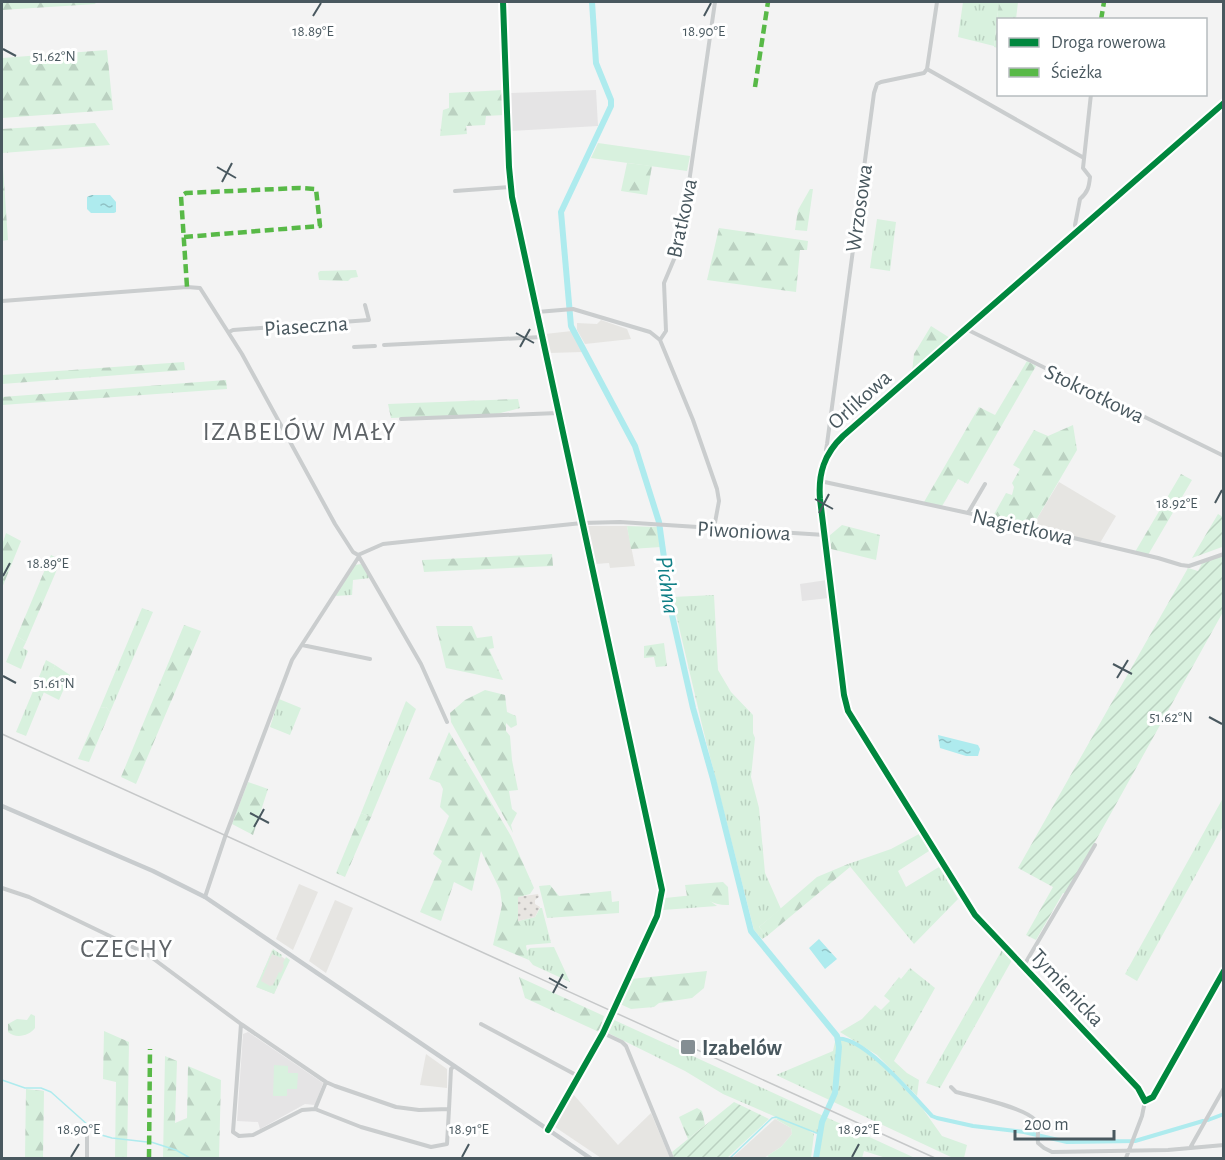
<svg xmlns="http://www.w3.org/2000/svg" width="1225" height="1160" font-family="'Alegreya Sans',sans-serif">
	<defs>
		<pattern id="grass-tufts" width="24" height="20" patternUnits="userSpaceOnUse" patternTransform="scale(1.5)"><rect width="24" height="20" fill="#d8f1de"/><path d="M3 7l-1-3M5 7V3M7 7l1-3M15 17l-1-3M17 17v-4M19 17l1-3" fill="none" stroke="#bbd1c1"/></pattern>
		<pattern id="forest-firs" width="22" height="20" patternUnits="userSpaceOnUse" patternTransform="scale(1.5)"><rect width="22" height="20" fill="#d8f1de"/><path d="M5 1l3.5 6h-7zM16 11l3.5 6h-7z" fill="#bbd1c1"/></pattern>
		<pattern id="sand-dots" width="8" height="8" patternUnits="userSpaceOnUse" patternTransform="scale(1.5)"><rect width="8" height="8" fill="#e8e5e1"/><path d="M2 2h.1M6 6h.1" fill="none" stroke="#bebcba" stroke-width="1.8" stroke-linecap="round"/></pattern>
		<pattern id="garden-furrows" width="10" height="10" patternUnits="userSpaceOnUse" patternTransform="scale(1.5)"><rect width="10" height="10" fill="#d8f1de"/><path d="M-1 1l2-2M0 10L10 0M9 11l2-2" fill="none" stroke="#bbd1c1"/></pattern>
		<pattern id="water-ripples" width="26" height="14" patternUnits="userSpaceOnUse" patternTransform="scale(1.5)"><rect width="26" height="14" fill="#aeebee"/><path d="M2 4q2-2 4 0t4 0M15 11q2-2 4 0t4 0" fill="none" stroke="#90c1c4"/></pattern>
	</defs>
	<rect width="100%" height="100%" fill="#f3f3f3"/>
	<path fill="#e6e5e2" d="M601,320L627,329L631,339L585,344L577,330V323L597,324Z
		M572,331L583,352L549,353L545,334Z
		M1059,482L1116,516L1100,543L1032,527Z
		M588,526H627L635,566L610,568L609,563L595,564L586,527Z
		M299,884L318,892L293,950L276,939Z
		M335,900L353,908L326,973L309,961Z
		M272,950L288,961L274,994L257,987Z
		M426,1054L447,1069V1088L420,1085Z
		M573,1094L618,1145L651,1113L670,1158H601L555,1127Z
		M775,1119L791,1128L792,1134L781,1147L764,1158H732Z"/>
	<path fill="#e5e4e5" d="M596,90L598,126L511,131V93Z
		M827,580L829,598L802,601L800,584Z
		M248,1032L323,1083L315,1105L305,1104L260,1129L258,1122L237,1121L243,1034Z"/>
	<path fill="url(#grass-tufts)" d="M963,2H999L994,46L958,37Z
		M877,219L896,222L890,271L870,268Z
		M361,564L370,578L353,580L352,595L335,596L355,565Z
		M714,595L718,670L731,692L753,715V733L755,738L751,777L759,808L765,873L781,909L759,927L767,936L762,939L754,930L703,729L672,597Z
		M142,608L153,612L110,712L106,707L100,708Z
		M17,636L26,642L23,648L28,651L21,669L6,662Z
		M46,660L55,665L26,736L16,732Z
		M279,699L301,708L290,735L270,727Z
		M406,701L416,709L371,817L361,813Z
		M1223,798V826L1137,981L1125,974Z
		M919,834L929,851L898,871L906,887L939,867L958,899L914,944L848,864L891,849Z
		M694,895L706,898L717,906L663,910L665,898Z
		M540,908H542L551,943L526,945L518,921L535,917Z
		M554,947L570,982L533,965L529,960L527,951L530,948Z
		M273,949L282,955L281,958L272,954L261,981L270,986L273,985L279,972L281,973L284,966L283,963L286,957L290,960L274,994L256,987Z
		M1002,950L1012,960L940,1088L926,1083Z
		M910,968L935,988L894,1061L907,1073L919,1080L917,1096L877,1055L840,1032L862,1019L875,1005L881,1010L890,1001L884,996L899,977L901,979Z
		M612,1019L915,1158H886L864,1151L862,1158H816L819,1134L808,1130L814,1134L811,1158H771L767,1156L781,1147L792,1134L791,1128L774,1118L778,1119L776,1117L723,1094L685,1071L608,1033Z
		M846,1040L873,1056L920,1105L942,1136L967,1145L964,1158H953L776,1075L833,1051L835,1042Z"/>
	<path fill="url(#forest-firs)" d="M2,2H93L96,4L2,10Z
		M999,2H1018L1016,19L998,20V48L994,47Z
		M107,50L113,110L2,118V58Z
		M503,90L504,115L486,116L485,125L466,126L467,134L440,136L443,110L449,108V93Z
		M95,123L110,145L2,153L8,240L2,241V129Z
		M627,163L652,166L647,195L621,191Z
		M810,189H813L807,231L795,230L798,210Z
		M719,228L808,241L807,250H800L796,292L707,280Z
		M356,270L358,277L351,278L348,281L319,280L318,273L320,271Z
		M931,326L950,338L912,372L914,354Z
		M1027,361L1036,366L968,484L958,479L942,506L924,502L979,407L995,415Z
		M184,362L185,370L2,384V375Z
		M226,380L227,389L2,405V397Z
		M518,399L520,408L497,414L391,418L388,404Z
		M1073,425L1077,450L1032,527L992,518L1006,493L1012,495L1014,487L1012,483L1020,469L1013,465L1034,430L1048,436Z
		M1181,474L1192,480L1148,555L1135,552Z
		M842,525L880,535L876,560L831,549L829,536Z
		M627,526L657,527L661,547L631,549Z
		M6,533L21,541L2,588V545Z
		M552,554L553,566L424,572L422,560Z
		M51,555L61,560L26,642L17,636Z
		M184,625L201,631L136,784L121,777Z
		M436,626H472L477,638L492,636L494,648L489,649L503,680L446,668Z
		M664,643L667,666L656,667L654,657L644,658V646Z
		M55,665L70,675L59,700L43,692Z
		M485,690L505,695L507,712L516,716L517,725L511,728L506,723V731L510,736L512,760L518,790L509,791L512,809L517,813L511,825L513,833L451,722L450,713L465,700Z
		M106,707L110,712L89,762L78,759L100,708Z
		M449,732L511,836L534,888L530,894L519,897L518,921L529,941L526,946L529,960L493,945L502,905L500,890L481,851L472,891L454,882L441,921L420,912L442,861L433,854L449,816L440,807L443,789L440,783L429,779Z
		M248,782L268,789L253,835L232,824Z
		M361,813L371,817L345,877L336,873Z
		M848,864L850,867L767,936L759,927L817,877Z
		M723,882L728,887L729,905C712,906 704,895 687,896L685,885Z
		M550,885L559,896L611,891L612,902L619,901V913L547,918L539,886Z
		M707,971L704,988L692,998L659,1003L654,1007L631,1009L620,1004L631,979Z
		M519,977L604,1016L599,1032L525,998Z
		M31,1014L35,1016V1028C29,1036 16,1039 8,1032V1024L17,1019L27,1020Z
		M104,1031L129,1042L127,1158H115L116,1082L103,1079Z
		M165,1056L177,1061L175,1123L187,1118L188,1066L221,1080L219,1158H163Z
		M26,1089L44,1091L43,1158H25Z
		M697,1108L702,1111L705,1125L688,1139L679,1117Z"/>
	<path fill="url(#sand-dots)" d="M538,894L539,897L535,900V904L540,907L535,917L518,921V897Z"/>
	<path fill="#d8f1de" d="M598,143L690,156L687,171L591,158Z
		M274,1065L288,1066V1073H298L297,1089H287V1096H273Z"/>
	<path fill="url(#garden-furrows)" d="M1218,514L1223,517L1222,547L1192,558Z
		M1221,556L1224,557L1223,612L1066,894L1063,893L1036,940L1026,935L1053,887L1018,868L1188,568L1198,571L1202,563Z
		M734,1102L769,1119L727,1158H674L672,1152Z"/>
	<path fill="url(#water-ripples)" d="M91,195H110L116,202V212L114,213H91L87,209V197Z
		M938,735L978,745L980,749L978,756H966L940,748Z
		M819,939L837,959L825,969L809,948Z"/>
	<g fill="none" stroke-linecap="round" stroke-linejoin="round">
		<path stroke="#aeebee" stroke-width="1.5" d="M2,1080L25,1088H41L51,1092L98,1134L112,1138L147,1142
			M151,1142L176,1150L190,1158
			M730,1158L772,1118L776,1117L819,1134"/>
		<path stroke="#aeebee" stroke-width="4" d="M837,1039C863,1035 914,1097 932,1116L937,1118L973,1126L1024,1132L1067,1142L1135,1141L1203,1121
			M1208,1120L1224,1114"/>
		<path stroke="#aeebee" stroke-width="6" d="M592,2L596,63L611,100V106L561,212L571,326L635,446L659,522L672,615L693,708L713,779L751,931L837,1036L839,1047L835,1093L822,1122L816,1158"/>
		<path stroke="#cacdce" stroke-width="4" d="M503,2L509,167L512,197L662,890L657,916L603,1033L548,1130
			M927,69L1084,158
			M455,191L510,187
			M1077,231L1075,225L1080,199C1088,192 1089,187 1090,177L1083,168L1091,94
			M2,301L187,287L200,288L242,354L335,524L353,552L358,555L421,664L447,722
			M537,312L573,309L650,332L660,340
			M966,329L1224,456
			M229,332L233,330L369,320L365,305
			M384,345L542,337
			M354,347L375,346
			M401,419L558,413
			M828,453L826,450L827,444L874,93L877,84L881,82L924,73L927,69L937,2
			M820,481L968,513L1158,558L1181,565L1189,566L1224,554
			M968,513L985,484
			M714,528L719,501L717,489L693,420L660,340L666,331L664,283L680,245L715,2
			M358,555L383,544L582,523L620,522L825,535
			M302,645L370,659
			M2,888L29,897L147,954L241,1024L326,1082L335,1086L396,1107L419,1110L449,1109L451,1069L454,1066
			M205,897L225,837L292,660L358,558
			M1023,967L1095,845
			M241,1024L233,1132L239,1136L253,1135L302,1110L315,1109L361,1127L431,1147L447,1144L449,1109
			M481,1024L578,1076
			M603,1033L622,1042L626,1046L672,1158
			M951,1087L956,1092C972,1096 1026,1108 1035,1120C1040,1126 1037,1136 1038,1143L1044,1148L1052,1152L1168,1150L1224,1145
			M1145,1101L1138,1088L975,915L848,711L844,695L820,499C818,474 824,454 843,436L1224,103
			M1145,1101L1153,1097L1224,971
			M315,1109L326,1082
			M1190,1148L1224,1088
			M87,1158V1130
			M1126,1158L1142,1116L1145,1101"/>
		<path stroke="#c8ccce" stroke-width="4.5" d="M2,806L153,871L205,897L590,1158"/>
		<path stroke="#c6c8c9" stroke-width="1.5" d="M2,734L935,1158"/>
		<path stroke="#58b947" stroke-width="4.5" stroke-dasharray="9 4.5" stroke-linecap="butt" d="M1101,20L1104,2
			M755,87L768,2
			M184,237L320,226L316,189L300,188L186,193L181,196L187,287
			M149,1158L150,1049"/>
		<defs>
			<path id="cycleway" d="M503,2L509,167L512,197L662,890L657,916L603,1033L548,1130
				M1145,1101L1138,1088L975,915L848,711L844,695L820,499C818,474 824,454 843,436L1224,103
				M1145,1101L1153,1097L1224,971"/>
		</defs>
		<use href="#cycleway" stroke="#fff" stroke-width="10"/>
		<use href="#cycleway" stroke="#00873e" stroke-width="6"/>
	</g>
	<path fill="none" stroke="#49585f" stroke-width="2" d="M313,16L321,3M704,16L711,3M3,49L16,56M217,167L236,178M222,182L232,163M516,333L534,343M520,347L530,329M815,499L833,509M1215,503L1222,490M819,513L829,494M3,576L10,563M1113,664L1132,674M3,676L16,683M1117,678L1128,660M1209,717L1222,724M250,813L269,823M254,827L264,809M549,978L567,988M553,993L563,974M71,1157L79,1144M462,1157L469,1144M852,1157L859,1144"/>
	<rect fill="#848e93" stroke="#fff" stroke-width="2" x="680" y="1039" width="16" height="16" rx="3"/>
	<g text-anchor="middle" stroke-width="6" stroke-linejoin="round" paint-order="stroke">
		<g font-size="22" fill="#49585f" stroke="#fff">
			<text transform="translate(858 208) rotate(-82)" y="8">Wrzosowa</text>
			<text transform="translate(681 218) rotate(-78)" y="8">Bratkowa</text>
			<text transform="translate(306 325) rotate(-4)" y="8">Piaseczna</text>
			<text transform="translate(1095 393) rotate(26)" y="8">Stokrotkowa</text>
			<text transform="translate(859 399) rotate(-42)" y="8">Orlikowa</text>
			<text transform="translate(1023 526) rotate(13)" y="8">Nagietkowa</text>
			<text transform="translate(744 530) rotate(3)" y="8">Piwoniowa</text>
			<text transform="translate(1068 987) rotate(47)" y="8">Tymienicka</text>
		</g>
		<g font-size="22" font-weight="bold" fill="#49585f" stroke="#fff" text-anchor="start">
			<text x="702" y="1055">Izabelów</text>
		</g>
		<g font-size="24" font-style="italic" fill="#0f7f86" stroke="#fff">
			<text transform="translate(668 585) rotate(82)" y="8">Pichna</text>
		</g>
		<g font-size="26" letter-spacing="1.5" fill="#5e6367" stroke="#fff">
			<text x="300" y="440">IZABELÓW MAŁY</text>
			<text x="127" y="957">CZECHY</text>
		</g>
	</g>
	<g font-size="15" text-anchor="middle" fill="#49585f" stroke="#fff" stroke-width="6" stroke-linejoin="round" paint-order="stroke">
		<text x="313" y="36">18.89°E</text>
		<text x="704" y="36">18.90°E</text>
		<text x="54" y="61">51.62°N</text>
		<text x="1177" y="508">18.92°E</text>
		<text x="48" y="568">18.89°E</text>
		<text x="54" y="688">51.61°N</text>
		<text x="1171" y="722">51.62°N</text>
		<text x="79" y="1134">18.90°E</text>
		<text x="469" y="1134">18.91°E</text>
		<text x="859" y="1134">18.92°E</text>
	</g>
	<rect width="1225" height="1160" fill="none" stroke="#49585f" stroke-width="6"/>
	<rect x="997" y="18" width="210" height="78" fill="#ffffff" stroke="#b6bcbf" stroke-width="1.5"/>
	<rect x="1009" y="38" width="30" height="9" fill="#00873e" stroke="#b6bcbf" stroke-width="1.5"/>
	<text x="1051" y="48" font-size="18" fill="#49585f">Droga rowerowa</text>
	<rect x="1009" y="68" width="30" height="9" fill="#58b947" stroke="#b6bcbf" stroke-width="1.5"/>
	<text x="1051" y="78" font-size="18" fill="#49585f">Ścieżka</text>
	<path d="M1015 1130v9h99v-9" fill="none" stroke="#49585f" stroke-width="3"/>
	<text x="1024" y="1130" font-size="18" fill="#49585f" stroke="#ffffff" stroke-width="4.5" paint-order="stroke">200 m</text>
</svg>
